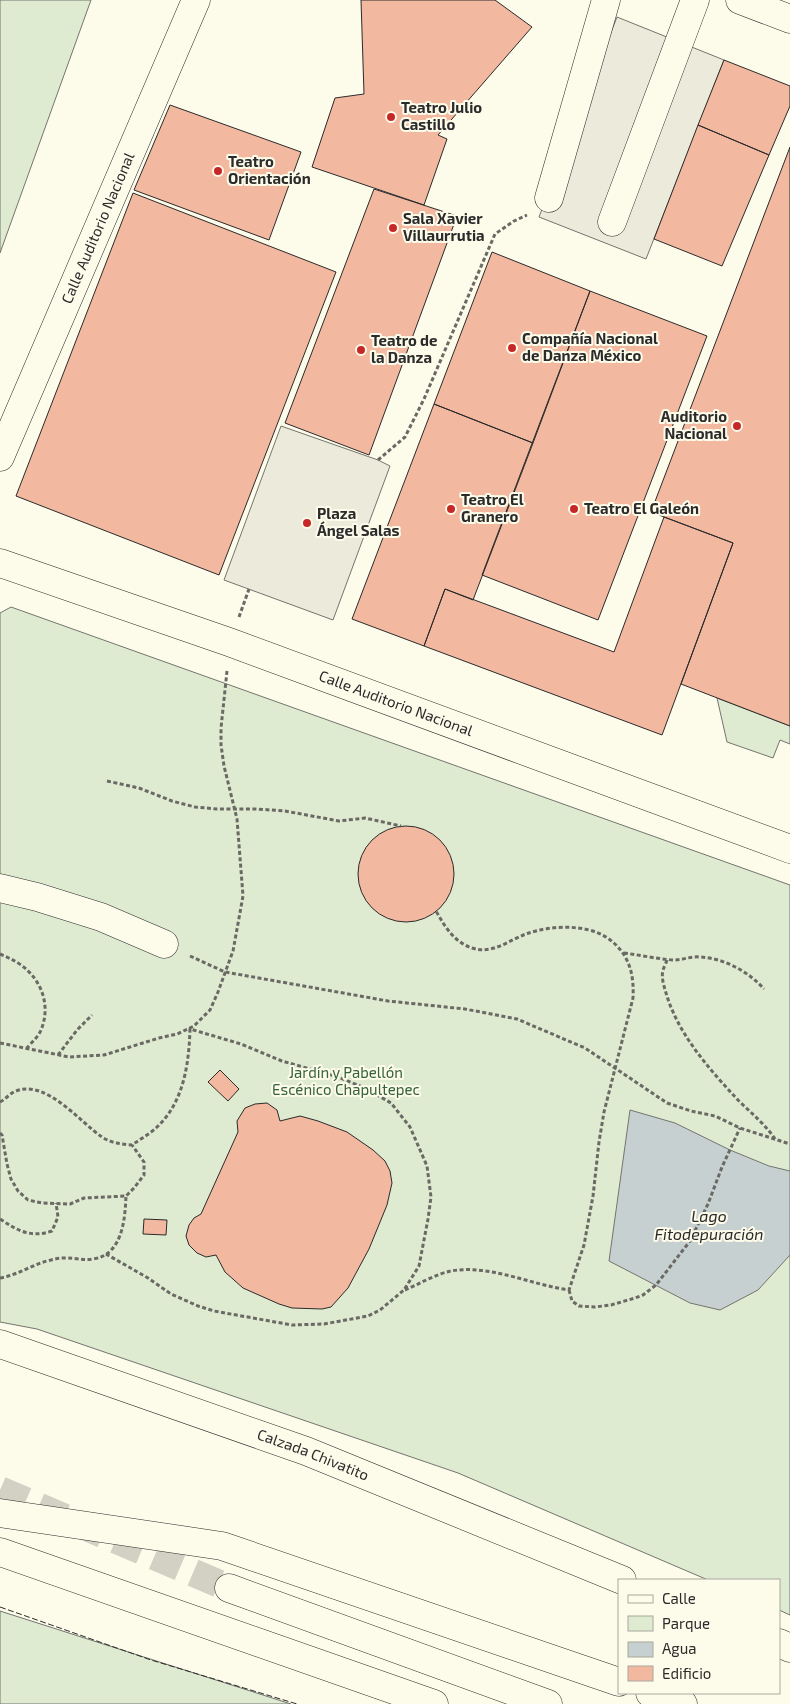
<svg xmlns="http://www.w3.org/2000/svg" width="790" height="1704" font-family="'Exo 2',sans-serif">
	<rect width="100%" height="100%" fill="#fdfbea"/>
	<path fill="#deebd1" stroke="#74746e" d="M0,0H91L0,253Z
		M11,607L790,885V1615L779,1610V1580H708L458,1473L37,1329L0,1322V613Z
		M717,698L790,726V744L780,740L773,758L727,742Z
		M0,1611L291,1704H0Z"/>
	<path fill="#eceadb" stroke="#74746e" d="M617,17L724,60L646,259L539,217Z
		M281,426L378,460L390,466L333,620L224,580Z"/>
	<path fill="#c7d0d0" stroke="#74746e" d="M630,1110L675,1123L730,1150L769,1166L790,1171V1255L758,1290L720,1310L690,1303L609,1261Z"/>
	<path fill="#f2b8a0" stroke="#2b2b2b" d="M361,0H495L532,27L438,135L447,139L424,205L312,167L335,98L364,94Z
		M724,60L790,86V106L769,155L698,125Z
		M170,105L301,152L269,240L134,190Z
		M698,125L769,155L722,266L654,239Z
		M790,147V726L681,684L733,543L651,512Z
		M374,189L457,216L369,455L285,423Z
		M133,193L336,272L219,575L16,496Z
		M492,252L590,291L533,443L434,404Z
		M590,291L707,336L598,620L482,575Z
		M434,404L533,443L473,600L445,589L424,646L352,619Z
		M664,517L733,543L662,735L424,646L445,589L614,652Z
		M358 874a48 48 0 1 1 96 0a48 48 0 1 1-96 0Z
		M220,1070L239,1089L228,1101L208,1082Z
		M267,1103L277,1110L280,1121L300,1116L318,1121L347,1132L373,1150L385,1161L390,1171L392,1183L387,1205L369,1249L348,1288L331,1307L322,1309L292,1308L279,1304L243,1288L225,1272L216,1255L206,1257L197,1253L189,1245L186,1236L189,1225L194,1218L201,1214L238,1132L237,1121L245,1108L255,1104Z
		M144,1219L167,1220L166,1235L143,1234Z"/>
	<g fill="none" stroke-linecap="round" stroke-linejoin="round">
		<path stroke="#d3d1c4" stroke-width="28" stroke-dasharray="28 14" stroke-linecap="butt" d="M0,1490L229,1588"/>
		<defs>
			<g id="minor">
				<path d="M740,0L790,19"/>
				<path d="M549,198L606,0"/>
				<path d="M612,222L695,0"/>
				<path id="s1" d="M0,457L196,0"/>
				<path id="s2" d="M0,563L229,642L790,849"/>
				<path d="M0,888L37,897L101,917L164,944"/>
				<path id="s3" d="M0,1344L306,1451L622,1580"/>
				<path d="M779,1643L790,1648"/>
			</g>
			<path id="major" d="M0,1513L222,1546L619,1682
				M0,1552L434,1704
				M229,1588L548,1704
				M650,1693L683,1704"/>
		</defs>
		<use href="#minor" stroke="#2b2b2b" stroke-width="29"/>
		<use href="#major" stroke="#2b2b2b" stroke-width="29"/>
		<path stroke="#6a6964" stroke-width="3" stroke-dasharray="4 2.5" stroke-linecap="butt" d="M378,460L405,437L424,399L495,234L514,221L527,215
			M239,617L249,589
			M107,781L139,788L172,801L195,807L217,809H257L285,811L339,821L365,818L401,826
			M624,953C640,955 657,959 674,960C683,960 691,956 700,957C724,958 749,972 764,989
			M0,954C7,957 14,960 21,965C42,980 51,1006 41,1030C39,1036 31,1043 27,1048
			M190,956L225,972L388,1001L465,1009L517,1019L585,1048L667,1103L691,1111L715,1116L740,1128L790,1144
			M667,960C666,963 664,967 663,970C661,978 664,986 666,993C678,1034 709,1069 738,1100C751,1113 765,1124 775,1139
			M0,1043L69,1057L104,1055L159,1038L177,1034L194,1026L210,1010L218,992L233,951L243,896L237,819L224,766L221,745V728L227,671
			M58,1055L77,1030L92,1015
			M0,1102C6,1099 10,1093 16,1091C46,1079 80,1122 102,1137C111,1143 121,1144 132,1145C140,1139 150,1134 157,1127C184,1102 189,1063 190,1029L241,1044L282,1061L338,1077L365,1088L391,1103L410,1127L427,1166L431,1197L428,1219L419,1266L404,1290L380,1310L368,1316L324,1324L292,1325L214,1311L198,1306L171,1294L148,1278L106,1254
			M0,1133L2,1135L7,1164L11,1179L18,1191L28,1200L42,1203L70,1204L84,1198L126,1196L134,1188L144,1175V1162L132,1145
			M0,1219C18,1231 31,1238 52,1231L58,1217L56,1203
			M0,1278C18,1275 33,1264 51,1260C68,1255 79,1261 93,1259C123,1255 125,1218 126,1196
			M405,1290C419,1284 436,1274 451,1271C489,1264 532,1285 569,1290L584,1245L593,1196L599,1142L604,1112L633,998C634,978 631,960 616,945C595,923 554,924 526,934C509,940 492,955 472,948C454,942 445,927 436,911
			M569,1290L572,1301L579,1306L595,1307L611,1305L635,1298L643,1295L656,1285L690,1241L708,1204L722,1167L740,1128"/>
		<use href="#minor" stroke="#fdfbea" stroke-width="28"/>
		<use href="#major" stroke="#fdfbea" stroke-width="28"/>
		<path stroke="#2b2b2b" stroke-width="1" stroke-dasharray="6 2.5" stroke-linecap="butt" d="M0,1607L151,1660L297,1704"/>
	</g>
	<g fill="#c62828" stroke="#fdfbea" stroke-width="2">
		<circle cx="391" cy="117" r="5"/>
		<circle cx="218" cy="171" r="5"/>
		<circle cx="393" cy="228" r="5"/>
		<circle cx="512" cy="348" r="5"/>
		<circle cx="361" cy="350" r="5"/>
		<circle cx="737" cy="426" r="5"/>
		<circle cx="451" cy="509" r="5"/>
		<circle cx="574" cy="509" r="5"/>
		<circle cx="307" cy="523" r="5"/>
	</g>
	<g text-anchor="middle" stroke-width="4" stroke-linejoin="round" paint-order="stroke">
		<g font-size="15" font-weight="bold" fill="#2b2b2b" stroke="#fdfbea" text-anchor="start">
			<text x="401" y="113">Teatro Julio<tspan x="401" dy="17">Castillo</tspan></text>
			<text x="228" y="167">Teatro<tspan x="228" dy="17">Orientación</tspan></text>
			<text x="403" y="224">Sala Xavier<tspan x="403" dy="17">Villaurrutia</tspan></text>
			<text x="522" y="344">Compañía Nacional<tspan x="522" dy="17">de Danza México</tspan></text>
			<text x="371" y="346">Teatro de<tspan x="371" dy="17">la Danza</tspan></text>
			<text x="727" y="422" text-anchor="end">Auditorio<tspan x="727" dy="17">Nacional</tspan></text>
			<text x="461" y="505">Teatro El<tspan x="461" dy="17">Granero</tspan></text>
			<text x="584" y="514">Teatro El Galeón</text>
			<text x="317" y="519">Plaza<tspan x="317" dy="17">Ángel Salas</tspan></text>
		</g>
		<g font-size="15" fill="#2b2b2b" stroke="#fdfbea">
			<text dy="5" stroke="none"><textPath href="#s1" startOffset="249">Calle Auditorio Nacional</textPath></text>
			<text dy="5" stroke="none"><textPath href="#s2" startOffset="420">Calle Auditorio Nacional</textPath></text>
			<text dy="5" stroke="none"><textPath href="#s3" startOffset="332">Calzada Chivatito</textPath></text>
		</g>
		<g font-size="15" fill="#34623c" stroke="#fdfbea">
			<text x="346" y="1078">Jardín y Pabellón<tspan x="346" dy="17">Escénico Chapultepec</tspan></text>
		</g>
		<g font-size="16" font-style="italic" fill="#2b2b2b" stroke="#fdfbea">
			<text x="709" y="1222">Lago<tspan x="709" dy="18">Fitodepuración</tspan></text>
		</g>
	</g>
	<rect x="618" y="1579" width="162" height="115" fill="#fdfbea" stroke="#a9a89e"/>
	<rect x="628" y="1595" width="25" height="8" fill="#fdfbea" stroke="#a9a89e"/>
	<text x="662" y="1604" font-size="15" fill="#2b2b2b">Calle</text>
	<rect x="628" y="1616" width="25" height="15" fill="#deebd1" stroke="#a9a89e"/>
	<text x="662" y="1629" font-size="15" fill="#2b2b2b">Parque</text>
	<rect x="628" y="1642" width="25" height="15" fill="#c7d0d0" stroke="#a9a89e"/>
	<text x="662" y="1654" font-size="15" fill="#2b2b2b">Agua</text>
	<rect x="628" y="1666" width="25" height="15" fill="#f2b8a0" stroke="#a9a89e"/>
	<text x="662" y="1679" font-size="15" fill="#2b2b2b">Edificio</text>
</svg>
